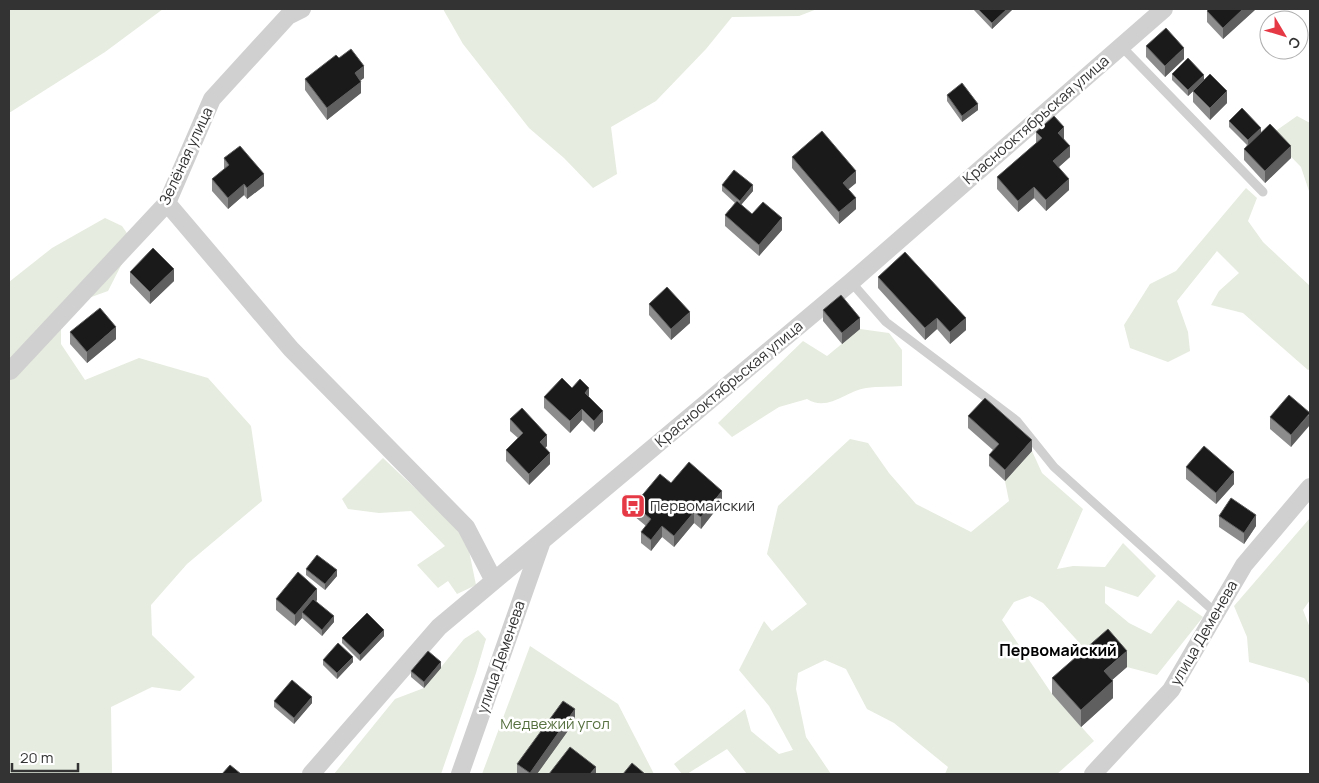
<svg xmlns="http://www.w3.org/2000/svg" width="1319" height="783" font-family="Manrope,sans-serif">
	<rect width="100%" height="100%" fill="#fff"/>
	<path fill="#e6ecdf" d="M9,9H163L105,52L9,113Z
		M443,9H817L799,16L732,17L706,49L656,101L611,127L617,174L593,188L564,158L529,128L463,44Z
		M1297,116L1310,123V194L1301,167L1270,135Z
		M1246,188L1257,198L1248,221L1263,242L1310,286V369L1308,370L1243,313L1211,305L1219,291L1239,273L1217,251L1177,301L1188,332L1190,351L1168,362L1130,348L1124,325L1150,284L1176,271Z
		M105,218L122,226L133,242L108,291L61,308V344L85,380L139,358L208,378L251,426L262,501L187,564L151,605L152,635L195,677L180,691L152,687L111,707L112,774H9V282L52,248Z
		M860,329L889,333L902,350V386C890,387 878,386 866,388C846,391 828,412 807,399L779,407L732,437L718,423L803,341L827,356Z
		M850,439L868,443L889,473L916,504L971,532L1009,501L1005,481L1032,451L1042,473L1083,509L1057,569L1073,566L1105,567L1123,543L1156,576L1138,597L1105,586V603L1129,623L1151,634L1178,600L1203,617L1157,675L1127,667L1108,646L1085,649L1043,603L1030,596L1014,602L1002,620L1052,694L1094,741L1057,774H945L948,767L894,723L867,709L846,669L825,660L798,673L796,689L806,737L831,774H747L727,749L687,774H682L674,764L745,709L751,731L779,754L793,750L769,706L739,670L764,621L772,631L807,604L767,554L778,506Z
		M383,458L466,536L476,585L457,594L448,581L438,588L417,565L445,546L411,511L379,513L348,509L342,499Z
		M1310,518V600L1303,610L1310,628V685L1304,678L1249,662L1247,637L1234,606Z
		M478,630L486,639L476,673L441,774H334L395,699L424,688L464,639Z
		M530,646L618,704L654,774H482Z"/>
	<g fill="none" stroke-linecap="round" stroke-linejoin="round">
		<path stroke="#d0d0d0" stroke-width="9" d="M1121,46L1263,192
			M851,282L886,322L1017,421L1054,467L1216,613"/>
		<path stroke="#d0d0d0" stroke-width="18" d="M167,203L291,349L466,527L494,581
			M10,371L167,203L212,99L288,16L302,9
			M311,774L439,627L851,282L1164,9
			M460,774L542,541
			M1093,774L1171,690L1244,565L1310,487"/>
	</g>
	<path fill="#8c8c8c" d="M973,9H1013L992,29Z
		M1256,9L1223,39L1207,22V11Z
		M1146,46L1184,59L1165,77L1146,57Z
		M339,58L364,78L360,80L361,93L327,120L305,90V79Z
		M1172,74L1204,80L1227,103L1210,120L1193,102V91L1188,96L1172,80Z
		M947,95L978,110L962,122L947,101Z
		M1229,121L1261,132L1291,158L1265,183L1244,160V149L1247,145L1229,127Z
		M1036,132L1064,139L1070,157L1059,167L1069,190L1046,211L1034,198L1018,212L997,189V177L1036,143Z
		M792,157L856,183L848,189L856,209L839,224L792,168Z
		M224,158L264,186L247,199L244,195L228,209L212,191V179L224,169Z
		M722,185L753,191L741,205L752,214L782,230L759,256L725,226V215L735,203L722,191Z
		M130,272L174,281L150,304L130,283Z
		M878,277L966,330L950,344L937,329L925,340L878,288Z
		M649,304L690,323L671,340L649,315Z
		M823,310L860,329L842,344L823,321Z
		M70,332L116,339L87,363L70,344Z
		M572,388L589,397L603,422L594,432L582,420L570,433L544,408V397Z
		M1310,413L1291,447L1270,429V417Z
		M968,416L1032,451L1005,481L989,466V455L993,450L968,428Z
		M510,419L547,446L545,448L550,464L529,485L506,461V450L518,438L510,431Z
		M1186,467L1234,484L1216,504L1186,479Z
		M671,483L722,502L701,529L694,523L674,547L662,537L651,551L641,543V532L646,526L634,516V505Z
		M1219,516L1256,526L1244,544L1219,527Z
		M306,569L337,576L325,590L306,575Z
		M276,599L317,600L316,601L334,622L322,636L302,618L295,626L276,610Z
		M384,636L360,661L342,643V638Z
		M323,660L353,662L337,679L323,665Z
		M1127,667L1112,680L1113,698L1081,727L1052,694V678Z
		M441,668L424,688L411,677V671Z
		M274,701L312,703L294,724L274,707Z
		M575,721L537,774H517V764Z"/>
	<path fill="#5f5f5f" d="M1007,9H1013L992,29V23Z
		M1243,9H1256L1223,39V28Z
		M1184,48V59L1165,77V66Z
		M364,66V78L355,85V73Z
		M1204,75V81L1188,96V90Z
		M361,82V93L327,120V108Z
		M1227,91V103L1210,120V108Z
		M978,104V110L962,122V116Z
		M1064,127V139L1058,144V133Z
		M1261,128V134L1248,146V140Z
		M1070,146V157L1053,172V161Z
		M1291,146V158L1265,183V171Z
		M856,171V183L843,194V183Z
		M264,174V186L247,199V188Z
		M1069,179V190L1046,211V200Z
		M244,184V195L228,209V198Z
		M753,185V191L740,206V201Z
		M1034,187V198L1018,212V201Z
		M856,198V209L839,224V212Z
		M782,218V230L759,256V245Z
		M174,269V281L150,304V292Z
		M690,312V323L671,340V329Z
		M860,318V329L842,344V333Z
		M937,318V329L925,340V328Z
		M966,318V330L950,344V332Z
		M116,327V339L87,363V352Z
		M589,388V400L585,393Z
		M582,409V420L570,433V421Z
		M603,411V422L594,432V421Z
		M1310,414V425L1291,447V435Z
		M547,435V446L540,453V442Z
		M1032,440V451L1005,481V470Z
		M550,453V464L529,485V474Z
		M1234,472V484L1216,504V493Z
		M722,491V502L701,529V517Z
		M694,512V523L674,547V536Z
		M1256,515V526L1244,544V533Z
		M662,526V537L651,551V540Z
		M337,570V576L325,590V584Z
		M317,589V600L304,615L302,612V618L295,626V615Z
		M334,616V622L322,636V630Z
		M384,630V636L360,661V655Z
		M1127,651V667L1104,687V671Z
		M353,657V662L337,679V673Z
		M441,662V668L424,688V682Z
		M1113,681V698L1081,727V710Z
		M312,697V703L294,724V718Z
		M575,709V721L537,774H530V773Z
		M596,767V774H590Z"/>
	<path fill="#1a1a1a" stroke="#5f5f5f" d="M978,9H1007L992,23Z
		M1209,9H1243L1223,28L1207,11Z
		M1166,28L1184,48L1165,66L1146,46Z
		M351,49L364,66L355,73L361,82L327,108L305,79L336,55L339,58Z
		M1188,58L1204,75L1188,90L1172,74Z
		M1210,74L1227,91L1210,108L1193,91Z
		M962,83L978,104L962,116L947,95Z
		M1242,108L1261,128L1248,140L1229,121Z
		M1054,116L1064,127L1058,133L1070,146L1053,161L1069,179L1046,200L1034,187L1018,201L997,177L1042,138L1036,132Z
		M1270,124L1291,146L1265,171L1244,149Z
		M822,131L856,171L843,183L856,198L839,212L792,157Z
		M240,146L264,174L247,188L244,184L228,198L212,179L229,165L224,158Z
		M734,170L753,185L740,201L722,185Z
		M737,201L752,214L763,202L782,218L759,245L725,215Z
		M153,248L174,269L150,292L130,272Z
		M905,252L966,318L950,332L937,318L925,328L878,277Z
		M667,287L690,312L671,329L649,304Z
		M841,295L860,318L842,333L823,310Z
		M100,308L116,327L87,352L70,332Z
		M562,378L572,388L580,379L589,388L585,393L603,411L594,421L582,409L570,421L544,397Z
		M1289,395L1310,413L1291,435L1270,417Z
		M985,398L1032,440L1005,470L989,455L999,444L968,416Z
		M522,408L547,435L540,442L550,453L529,474L506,450L523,433L510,419Z
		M1204,446L1234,472L1216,493L1186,467Z
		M689,462L722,491L701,517L694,512L674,536L662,526L651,540L641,532L651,519L634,505L660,474L671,483Z
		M1231,498L1256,515L1244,533L1219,516Z
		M317,555L337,570L325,584L306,569Z
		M298,572L317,589L295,615L276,599Z
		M313,599L334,616L322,630L302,612Z
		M367,613L384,630L360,655L342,638Z
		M1108,629L1127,651L1104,671L1113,681L1081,710L1052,678Z
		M338,643L353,657L337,673L323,660Z
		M428,651L441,662L424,682L411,671Z
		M292,680L312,697L294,718L274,701Z
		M563,701L575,709L530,773L517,764Z
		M570,747L596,767L590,774H549Z
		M632,763L645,774H623Z
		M230,765L241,774H222Z"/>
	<defs>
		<symbol id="bus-square" viewBox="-11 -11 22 22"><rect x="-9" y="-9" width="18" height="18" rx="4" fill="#e63946" stroke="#fff"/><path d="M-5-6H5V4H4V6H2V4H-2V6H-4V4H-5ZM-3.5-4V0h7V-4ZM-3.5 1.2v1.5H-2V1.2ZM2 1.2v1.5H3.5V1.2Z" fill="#fff"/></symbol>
	</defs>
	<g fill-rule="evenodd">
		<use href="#bus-square" x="619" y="492" width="28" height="28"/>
	</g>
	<g text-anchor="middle" stroke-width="5" stroke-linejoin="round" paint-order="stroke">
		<g font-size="15" fill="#333" stroke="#fff">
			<text transform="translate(1036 120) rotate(-41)" y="5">Краснооктябрьская улица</text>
			<text transform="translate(186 156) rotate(-65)" y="5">Зелёная улица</text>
			<text transform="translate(729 384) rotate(-40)" y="5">Краснооктябрьская улица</text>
			<text transform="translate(1204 633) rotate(-60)" y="5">улица Деменева</text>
			<text transform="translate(501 657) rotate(-71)" y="5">улица Деменева</text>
		</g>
		<g font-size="15" fill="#333" stroke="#fff" text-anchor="start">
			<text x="650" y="511">Первомайский</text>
		</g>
		<g font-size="15" fill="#56703f" stroke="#fff">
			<text x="555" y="729">Медвежий угол</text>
		</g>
		<g font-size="16" font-weight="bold" fill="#000" stroke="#fff">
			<text x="1058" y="656">Первомайский</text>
		</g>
	</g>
	<rect width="1319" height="783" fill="none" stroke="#333333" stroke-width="20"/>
	<g transform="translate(1284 35) rotate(128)"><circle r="24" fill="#ffffff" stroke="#adadad"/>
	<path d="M0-4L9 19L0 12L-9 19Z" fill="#e63946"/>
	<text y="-8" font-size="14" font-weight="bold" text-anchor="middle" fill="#333333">С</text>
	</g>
	<path d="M12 763v8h66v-8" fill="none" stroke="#333333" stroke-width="2.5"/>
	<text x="20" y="763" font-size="15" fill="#333333" stroke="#ffffff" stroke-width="4" paint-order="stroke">20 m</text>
</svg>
